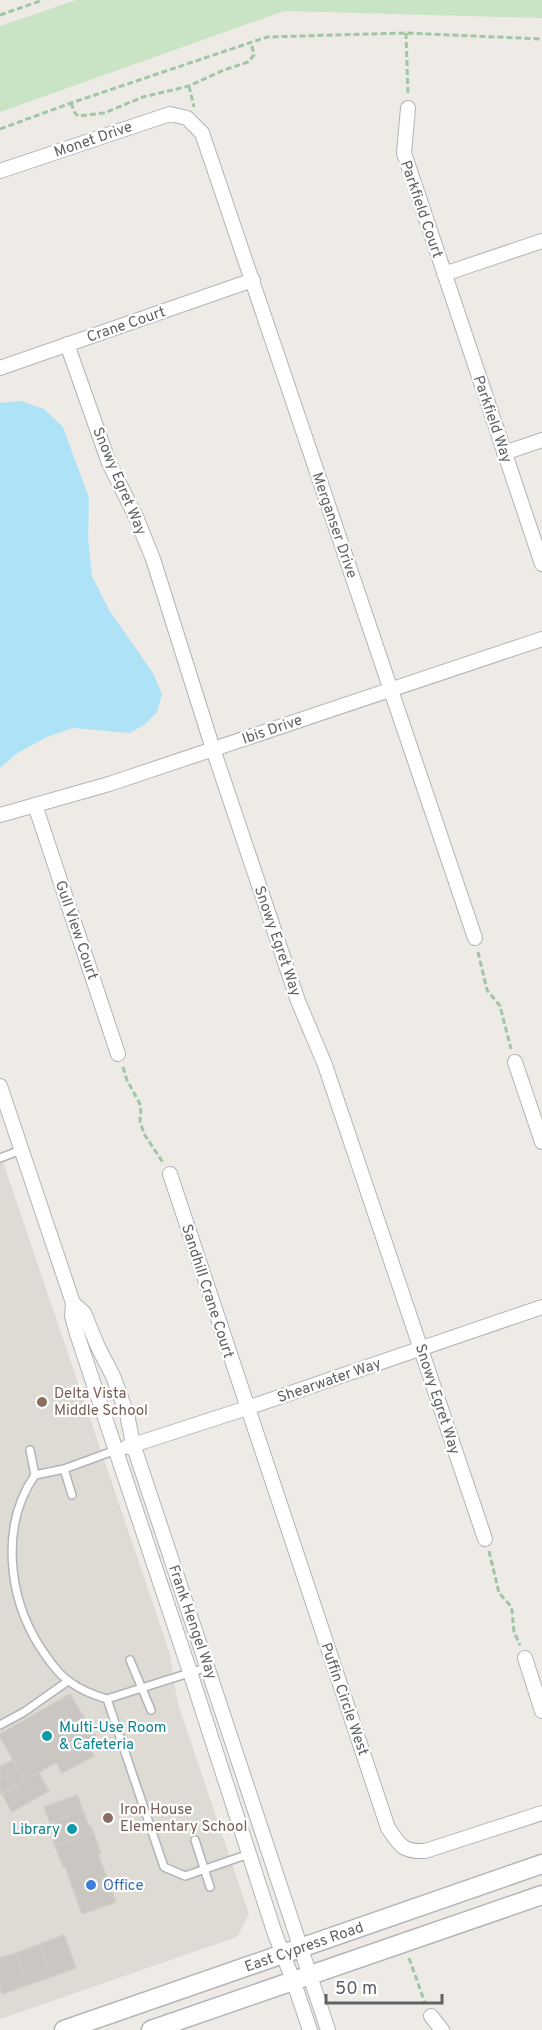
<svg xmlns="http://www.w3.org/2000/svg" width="542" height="2030" font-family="Overpass,sans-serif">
	<rect width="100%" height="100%" fill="#eeebe6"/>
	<path fill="#dedbd4" d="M0,1153L169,1651L178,1704L249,1914L237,1937L0,2019Z"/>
	<path fill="#c9e4c5" d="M76,0H542V18L284,11L0,112V26Z"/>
	<path fill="#ade2f7" d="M21,401L44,409L63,427L89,498L88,537L92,576L109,610L153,673L162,694L157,712L145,724L130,733L73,728L47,737L16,754L0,768V403Z"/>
	<path fill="#cac6c2" stroke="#d3ccc5" stroke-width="1.5" d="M70,1694L97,1739L88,1744L94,1756L62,1773L56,1762L25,1781L0,1737V1734Z
		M13,1760L18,1769L0,1780V1767Z
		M18,1769L25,1781L12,1787L6,1776Z
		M39,1773L49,1791L12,1812L2,1794Z
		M6,1776L12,1787L0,1794V1780Z
		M77,1795L83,1811L50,1823L44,1807Z
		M83,1811L89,1827L91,1826L93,1832L55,1846L53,1840L55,1839L50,1823Z
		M93,1832L101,1853L98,1854L116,1902L82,1914L65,1866L63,1867L55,1846Z
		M64,1935L76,1968L51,1977L40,1944Z
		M40,1944L51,1977L27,1985L16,1953Z
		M16,1953L27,1985L2,1994L0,1987V1958Z"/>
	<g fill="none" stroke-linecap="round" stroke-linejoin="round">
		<defs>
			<path id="lane" d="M0,1158L21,1150
				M30,1450L35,1475
				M116,1450L64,1469L35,1475C0,1525 8,1597 40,1647C48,1659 58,1674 70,1682C81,1690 93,1695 107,1699L164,1867L185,1876L249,1854
				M64,1469L72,1495
				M130,1660L151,1710
				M107,1699L208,1667
				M0,1725L24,1712L68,1681
				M195,1840L210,1887"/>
			<path id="street" d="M408,108L404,153L542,564
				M0,171L170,114L187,118L202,133L475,938
				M444,274L542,241
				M67,344L109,463L136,517L153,559L213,749L298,1001L325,1065L485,1539
				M0,368L253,280
				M504,453L542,440
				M35,805L118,1054
				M0,815L109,784L542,639
				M515,1062L542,1142
				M0,1086L73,1303L72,1316L77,1334L190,1672L275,1934L293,1980L310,2030
				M170,1174L388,1828C400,1845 402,1852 425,1851L542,1813
				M73,1303L84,1313L98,1347L113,1376L127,1414L133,1444L328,2030
				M127,1447L247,1408L542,1307
				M525,1658L542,1711
				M431,2016L442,2030"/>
			<g id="secondary">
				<path id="s1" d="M64,2030L542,1864"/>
				<path d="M151,2030L542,1895"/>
			</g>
		</defs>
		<use href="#lane" stroke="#b1b4b7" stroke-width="10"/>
		<use href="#street" stroke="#b1b4b7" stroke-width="16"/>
		<use href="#secondary" stroke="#b2b6b9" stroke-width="21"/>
		<path stroke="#a0c6a5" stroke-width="3" stroke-dasharray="6 3" stroke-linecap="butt" d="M0,15L43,0
			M406,33L408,95
			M189,86L194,107
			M71,103L75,113L78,116L104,113L143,97L189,86L224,70L248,62L254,55L251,42
			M0,129L71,103L267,37L406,33L542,39
			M478,952L487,990L500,1006L511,1049
			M123,1067L127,1080L141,1106L140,1121L144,1134L164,1164
			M489,1551L499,1593L509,1604L512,1610L514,1632L520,1645
			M409,1958L425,2003"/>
		<use href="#lane" stroke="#fff" stroke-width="7"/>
		<use href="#street" stroke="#fff" stroke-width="14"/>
		<use href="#secondary" stroke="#fff" stroke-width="18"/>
	</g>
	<g fill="#8d6e63" stroke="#fff" stroke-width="2">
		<circle cx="42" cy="1402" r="6"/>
		<circle cx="108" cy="1818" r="6"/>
	</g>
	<g fill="#0f9aa8" stroke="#fff" stroke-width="2">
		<circle cx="47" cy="1736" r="6"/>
		<circle cx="72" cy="1829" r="6"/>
	</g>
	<circle fill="#3f7fe0" stroke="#fff" stroke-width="2" cx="91" cy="1885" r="6"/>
	<g text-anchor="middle" stroke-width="4.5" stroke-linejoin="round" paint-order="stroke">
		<g font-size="15" fill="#5d6265" stroke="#fff">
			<text transform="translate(93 139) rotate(-19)" y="5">Monet Drive</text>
			<text transform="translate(422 209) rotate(71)" y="5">Parkfield Court</text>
			<text transform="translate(126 324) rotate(-19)" y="5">Crane Court</text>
			<text transform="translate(493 419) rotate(71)" y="5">Parkfield Way</text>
			<text transform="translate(120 481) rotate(67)" y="5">Snowy Egret Way</text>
			<text transform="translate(335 525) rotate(71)" y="5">Merganser Drive</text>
			<text transform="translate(272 729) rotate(-19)" y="5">Ibis Drive</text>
			<text transform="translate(77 930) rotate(71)" y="5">Gull View Court</text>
			<text transform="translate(278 941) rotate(71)" y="5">Snowy Egret Way</text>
			<text transform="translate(208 1291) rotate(72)" y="5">Sandhill Crane Court</text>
			<text transform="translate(329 1380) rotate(-19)" y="5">Shearwater Way</text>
			<text transform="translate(438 1399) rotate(72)" y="5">Snowy Egret Way</text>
			<text transform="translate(193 1622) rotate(71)" y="5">Frank Hengel Way</text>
			<text transform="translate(345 1699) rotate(71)" y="5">Puffin Circle West</text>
			<text dy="5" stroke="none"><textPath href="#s1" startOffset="254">East Cypress Road</textPath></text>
		</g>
		<g font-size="15" fill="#785e54" stroke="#fff" text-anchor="start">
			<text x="54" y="1398">Delta Vista<tspan x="54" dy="17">Middle School</tspan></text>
			<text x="120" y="1814">Iron House<tspan x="120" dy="17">Elementary School</tspan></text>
		</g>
		<g font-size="15" fill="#0d838f" stroke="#fff" text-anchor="start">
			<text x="59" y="1732">Multi-Use Room<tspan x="59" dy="17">&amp; Cafeteria</tspan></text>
			<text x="60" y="1834" text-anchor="end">Library</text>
		</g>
		<g font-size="15" fill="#366cbe" stroke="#fff" text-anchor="start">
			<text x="103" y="1890">Office</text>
		</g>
	</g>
	<path d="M326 1994v9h116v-9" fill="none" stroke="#5d6265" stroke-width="3"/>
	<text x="335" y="1994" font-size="18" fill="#5d6265" stroke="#ffffff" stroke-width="4.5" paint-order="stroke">50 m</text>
</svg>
